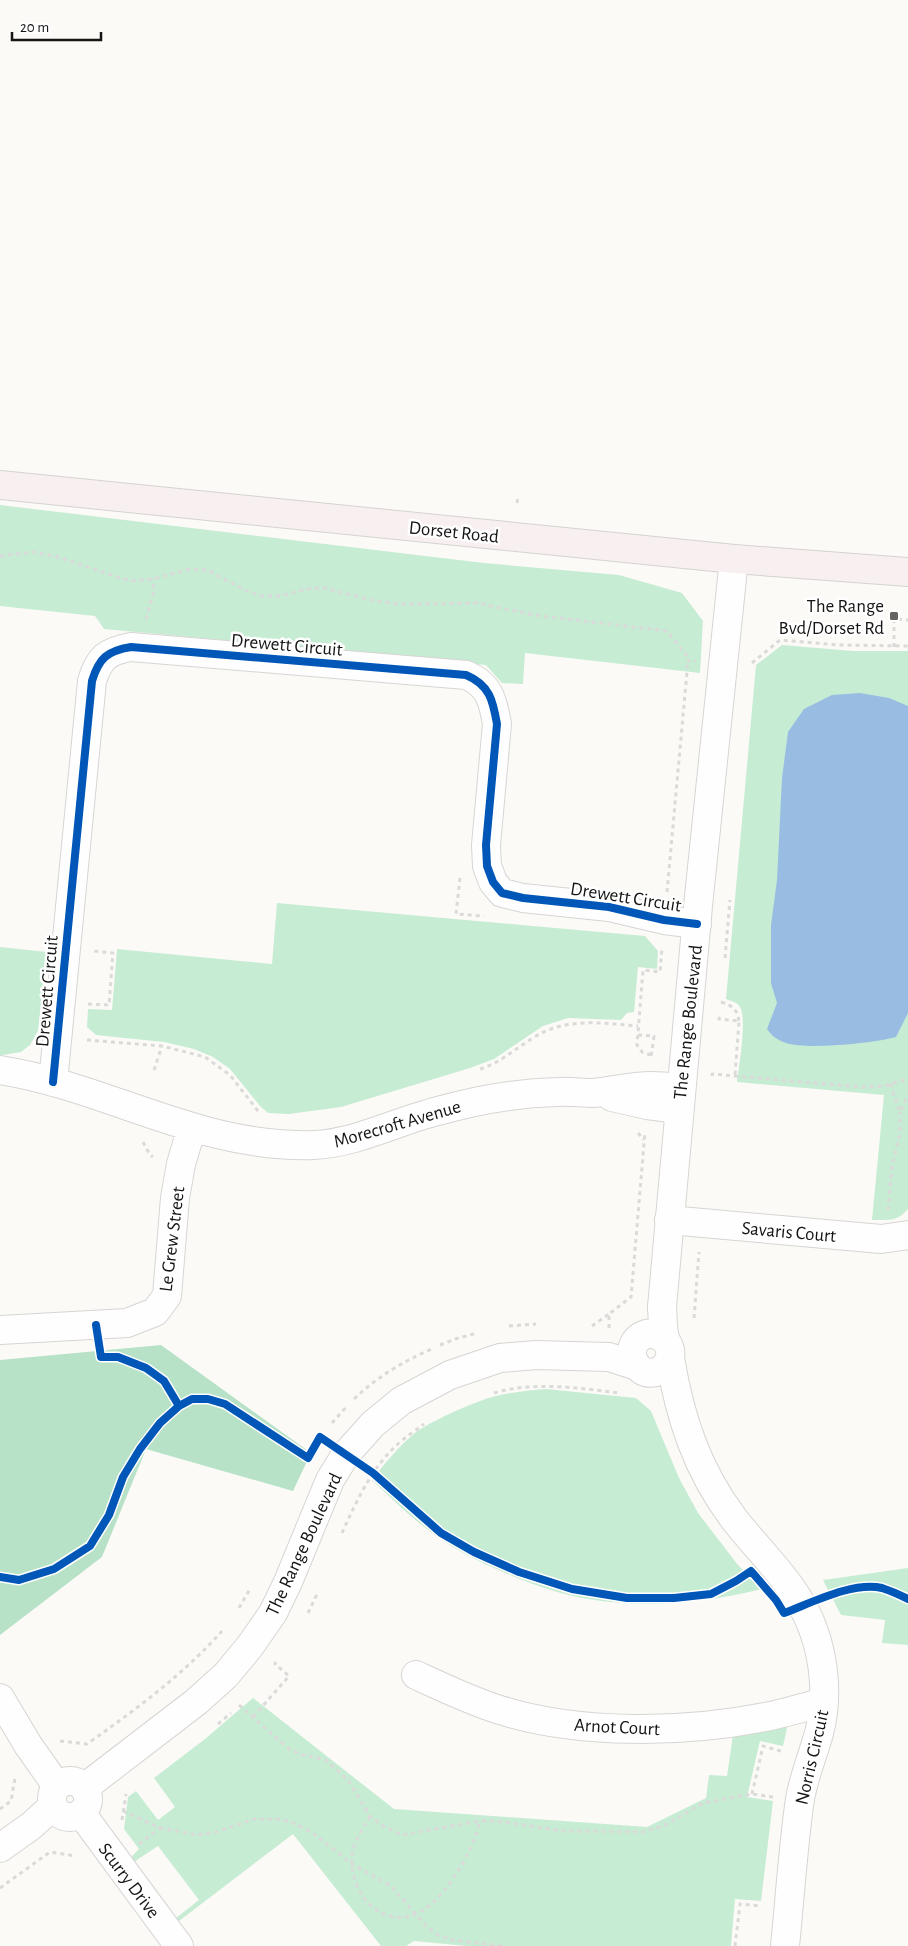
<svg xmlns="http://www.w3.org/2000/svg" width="908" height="1946" font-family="'Alegreya Sans',sans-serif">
	<rect width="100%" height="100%" fill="#fcfaf7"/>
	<path fill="#c6ecd3" d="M0,505L484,563L619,575L682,593L703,621L700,673L525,653L523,684L502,683L486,665L104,629L95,616L0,606Z
		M782,645L853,651H908V1209C897,1222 888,1220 872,1220L884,1095L737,1082C739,1067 747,1018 740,1007C737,1002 731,1001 726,999L756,665Z
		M277,903L645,936L658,951L657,969L638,967L634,1012L627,1013L621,1020L568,1018L543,1026L494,1059L470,1068L341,1107L289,1114L268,1113L260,1106L230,1069L213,1057L194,1049L164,1042L96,1035L87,1027L88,1009L112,1010L117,949L272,964Z
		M0,947L47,952L38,1031L30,1045L21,1052L3,1055H0Z
		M546,1389L636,1398L651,1411L679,1478L698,1513L738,1565L762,1589C700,1604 637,1610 573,1596C550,1591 527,1582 505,1573C480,1562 457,1551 435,1535C412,1519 392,1499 372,1480C385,1463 399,1446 416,1432C433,1420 480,1399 500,1395C516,1392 531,1390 546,1389Z
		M908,1568V1645L882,1643L885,1620L841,1615L823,1580Z
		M253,1698L394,1809L647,1827L706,1798L709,1775L727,1776L733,1735L788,1724L783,1746L760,1741L747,1797L773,1801L761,1901L735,1899L731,1946H466L414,1941L406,1946H381L293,1834L179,1921L176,1918L199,1900L158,1846L134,1862L132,1856L139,1849L124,1829L128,1797L136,1791L158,1820L175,1807L154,1778L205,1739Z"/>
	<path fill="#b8e2c8" d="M161,1345L311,1453L293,1491L146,1449L102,1557L0,1635V1360Z"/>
	<path fill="#99bce3" d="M860,693L889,698L908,706V1013L896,1037C874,1043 807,1050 786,1043C777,1040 772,1036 767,1029L777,1003L771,983V925L777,880L782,778L788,732L804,709L832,695Z"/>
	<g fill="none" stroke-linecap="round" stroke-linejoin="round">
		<defs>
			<path id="minor" d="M0,1070C108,1087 201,1149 314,1145C357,1143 397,1121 438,1111C477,1100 516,1093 557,1092C569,1091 582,1093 594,1093C613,1091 632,1086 651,1086C660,1086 671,1087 681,1088
				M53,1082L92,681C99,658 107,651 131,647L466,675C490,685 493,701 497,724L486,845L487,866L493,882L502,893L523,898L609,907L664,920L697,924
				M612,1097L647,1105L679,1109
				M669,1220L881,1239L908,1235
				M662,1307C663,1317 662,1328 665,1338C667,1345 672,1348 670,1356C669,1363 665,1368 659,1371C632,1382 618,1337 652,1333L665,1339
				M0,1330L127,1323L155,1312L167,1296L175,1198L181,1164L192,1127
				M670,1358C680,1418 697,1470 734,1519C761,1554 798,1586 813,1629C825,1661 828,1700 819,1733C813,1755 804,1776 800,1799C793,1847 790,1897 785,1946
				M416,1675C444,1688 471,1701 500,1710C579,1735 685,1733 765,1717C785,1713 805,1707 824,1702
				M0,1698L28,1745L57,1786
				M52 1799a18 18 0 1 1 36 0a18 18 0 1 1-36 0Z
				M84,1788L196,1702L226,1675L250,1646L273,1613L288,1582L330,1480L346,1454L373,1424L401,1401L450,1375L500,1358L536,1355L609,1357L637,1366
				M81,1813L179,1946
				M0,1848L31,1826L53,1806"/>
			<path id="tertiary" d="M662,1307L698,906L734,559"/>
			<path id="primary" d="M0,485L734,559L908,572"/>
		</defs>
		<use href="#minor" stroke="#d7d5d3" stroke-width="30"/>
		<use href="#tertiary" stroke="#d7d5d3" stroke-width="30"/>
		<use href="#primary" stroke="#d4d3d1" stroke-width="30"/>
		<path stroke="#dadad9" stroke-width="3" stroke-dasharray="4 4" stroke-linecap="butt" d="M517,503L518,497
			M0,556L34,552L58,557L120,578L134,581L153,579L190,569L207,570L247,591L262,596H281L306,589L324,588L371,600L399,604L477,603L534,615L667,631L688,657V661H696
			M146,619L154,591L153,579
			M894,647V619L908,620
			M752,663L780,640L839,645L908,646
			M460,878L456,914L484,916
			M667,892L688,661
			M725,958L730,900
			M721,1002C733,1006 737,1009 739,1021
			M88,1004L109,1005L113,953L93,951
			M720,1017L719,1019L739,1021L735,1076
			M638,1035L654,1036L651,1057
			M87,1040L162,1046L205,1057L230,1075L258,1111
			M651,1055L642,1052L637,1045L643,970L660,972L662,948
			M480,1069C500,1063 515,1049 533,1038C565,1017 601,1023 638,1026
			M154,1070L162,1046
			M712,1076V1074L862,1087L883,1086L908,1079
			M890,1084L900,1112L908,1095
			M638,1133L644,1140
			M143,1142L150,1155L153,1157
			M888,1210L892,1167L900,1133V1112
			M694,1318L699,1252
			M509,1326L536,1324
			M592,1326L609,1314
			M609,1328V1314L631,1297L645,1132
			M440,1345L455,1339L477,1333
			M494,1393C534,1381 579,1388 619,1393
			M354,1399C378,1376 404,1361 434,1348
			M332,1423L348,1405
			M342,1533C357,1500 372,1467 399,1443C407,1436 416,1430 424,1424
			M239,1608L250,1589
			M308,1613L317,1594
			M239,1705L289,1749L299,1754L326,1760L348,1780L370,1816L383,1826L402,1835L480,1821H496L563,1831L644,1832L667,1824L703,1803L752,1794L773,1797
			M253,1717L289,1676L275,1664L276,1662
			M218,1724L231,1713
			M60,1741L87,1744C135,1710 183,1675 222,1631
			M752,1794L763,1746L784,1752
			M0,1809L11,1801L15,1778
			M123,1811L160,1828L198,1835L216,1832L254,1819H280L296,1824L314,1834L352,1864L391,1886L426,1926L438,1935L452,1940L503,1946
			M370,1816C364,1827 356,1838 353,1850C346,1884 373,1925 410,1916C441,1909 474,1850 480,1821
			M122,1820L126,1794
			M139,1844L160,1828
			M0,1888L50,1852L76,1856
			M735,1946L740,1904L761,1906"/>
		<use href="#minor" stroke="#fffefe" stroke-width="28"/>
		<use href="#tertiary" stroke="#fffefe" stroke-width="28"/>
		<use href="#primary" stroke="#f8f0f0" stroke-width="28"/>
		<defs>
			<path id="cycleway" d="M53,1082L92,681C99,658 107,651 131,647L466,675C490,685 493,701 497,724L486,845L487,866L493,882L502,893L523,898L609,907L664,920L697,924
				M96,1325L101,1357H118L146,1368L164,1381L179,1406
				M0,1577L19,1580L54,1569L90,1546L109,1515L123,1477L140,1449L160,1423L179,1406L192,1399H208L225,1404L308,1458L320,1437L373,1473L441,1533L474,1552L519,1572L572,1589L627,1598H674L711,1594L736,1581L751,1571L776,1600L784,1613C811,1603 854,1581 882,1588C891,1591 900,1595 908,1599"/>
		</defs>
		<use href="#cycleway" stroke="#fff" stroke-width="11"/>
		<use href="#cycleway" stroke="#0057b8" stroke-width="8"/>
	</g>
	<rect fill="#666563" stroke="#fff" stroke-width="2" x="889" y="611" width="10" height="10" rx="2.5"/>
	<g text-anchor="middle" stroke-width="5" stroke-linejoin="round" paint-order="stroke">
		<g font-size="19" fill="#161514" stroke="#fff">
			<text transform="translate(454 531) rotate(6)" y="7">Dorset Road</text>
			<text transform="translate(287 644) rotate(5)" y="7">Drewett Circuit</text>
			<text transform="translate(626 896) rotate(9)" y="7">Drewett Circuit</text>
			<text transform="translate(46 991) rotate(-85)" y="7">Drewett Circuit</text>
			<text transform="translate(687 1022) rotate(-84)" y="7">The Range Boulevard</text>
			<text transform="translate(397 1123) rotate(-16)" y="7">Morecroft Avenue</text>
			<text transform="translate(789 1231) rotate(5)" y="7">Savaris Court</text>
			<text transform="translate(171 1239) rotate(-83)" y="7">Le Grew Street</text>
			<text transform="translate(303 1544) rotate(-65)" y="7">The Range Boulevard</text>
			<text transform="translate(617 1726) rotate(3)" y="7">Arnot Court</text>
			<text transform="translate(811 1757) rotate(-77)" y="7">Norris Circuit</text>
			<text transform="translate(130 1880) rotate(53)" y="7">Scurry Drive</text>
		</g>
		<g font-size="19" fill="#161514" stroke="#fff" text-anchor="end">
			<text x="884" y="612">The Range<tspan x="884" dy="22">Bvd/Dorset Rd</tspan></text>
		</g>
	</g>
	<path d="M12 32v8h89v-8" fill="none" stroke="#161514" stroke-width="2.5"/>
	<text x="20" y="32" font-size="15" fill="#161514" stroke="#ffffff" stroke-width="4" paint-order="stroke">20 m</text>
</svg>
